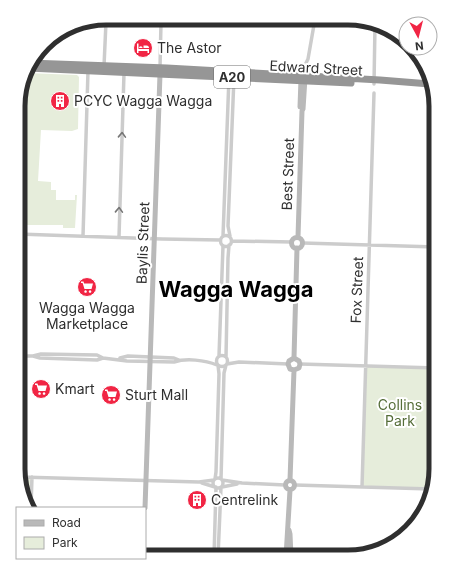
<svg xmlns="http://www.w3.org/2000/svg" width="454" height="575" font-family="Inter,sans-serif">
	<rect width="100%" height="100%" fill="#fff"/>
	<path fill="#e6eddb" d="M26,73L77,75L79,77L78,129L72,131L41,130L38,181L51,182V190H56V200H75V195H77L75,228H63V225H19V94Z
		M366,366L436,368L433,483L431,489L362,487Z
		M20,477H32L31,508H28Z"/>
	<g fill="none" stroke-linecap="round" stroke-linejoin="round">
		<path stroke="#ccc" stroke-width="3.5" d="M305,65L308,59L315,19
			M104,66L106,22
			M160,68L161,22
			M374,84L375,25
			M18,234L162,239L220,240
			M220.5 241a5.5 5.5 0 1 1 11 0a5.5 5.5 0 1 1-11 0Z
			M83,236L88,71
			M223,236L229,77
			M230,236L228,226L234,77
			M119,237L124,73
			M232,241L292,242
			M303,243L436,247
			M216.5 361a5.5 5.5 0 1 1 11 0a5.5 5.5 0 1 1-11 0Z
			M18,356H33L40,358L97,360L103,358
			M33,356L41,354L97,355L103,358L127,361L174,362C186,358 205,360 217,365
			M219,356L223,246
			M226,357L228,258L229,245
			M120,358L128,356L174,358L179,360
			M227,364L239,362L288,364
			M300,364L436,368
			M20,477L199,482L214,480
			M213 483a5 5 0 1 1 10 0a5 5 0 1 1-10 0Z
			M215,479L216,472L219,374L218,365
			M221,479L224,373L226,365
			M222,480L242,483L285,485
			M202,483L215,487
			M433,483L436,405
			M295,485L431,489
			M222,487L237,484
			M362,487L374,93
			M31,508L32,477
			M289,556L312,557
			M214,557L216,487
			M218,557L221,487"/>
		<path stroke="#b9b9b9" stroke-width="5" d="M300,107L301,79
			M298,237L302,111L303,109L305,78
			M291.5 243a5.5 5.5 0 1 1 11 0a5.5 5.5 0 1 1-11 0Z
			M294,358L297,248
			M294,370L299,368L300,364L299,361L294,358
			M294,370L290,369L288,364L289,361L294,358
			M290,480L294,370
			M285.5 485a4.5 4.5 0 1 1 9 0a4.5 4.5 0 1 1-9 0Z
			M145,508L160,74
			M289,530L290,534L291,557
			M286,557L290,490"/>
		<path stroke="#969696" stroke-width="7" d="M29,63L167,68L380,80L430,84
			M28,68L351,83"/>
	</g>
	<defs><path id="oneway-chevron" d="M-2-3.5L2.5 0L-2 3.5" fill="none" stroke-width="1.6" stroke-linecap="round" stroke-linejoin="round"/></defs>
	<g stroke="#767676">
		<use href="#oneway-chevron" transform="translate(122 135) rotate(-88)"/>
		<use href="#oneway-chevron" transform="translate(119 210) rotate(-88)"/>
	</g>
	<defs>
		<symbol id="hotel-disc" viewBox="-11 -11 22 22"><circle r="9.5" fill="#f12544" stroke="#fff"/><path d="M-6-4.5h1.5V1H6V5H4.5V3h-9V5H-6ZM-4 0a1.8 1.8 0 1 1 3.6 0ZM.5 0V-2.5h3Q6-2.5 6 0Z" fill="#fff"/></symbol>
		<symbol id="building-disc" viewBox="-11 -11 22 22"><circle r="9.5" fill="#f12544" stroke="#fff"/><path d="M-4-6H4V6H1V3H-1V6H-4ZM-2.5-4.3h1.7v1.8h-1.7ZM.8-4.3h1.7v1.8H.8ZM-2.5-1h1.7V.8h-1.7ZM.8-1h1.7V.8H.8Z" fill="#fff"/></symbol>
		<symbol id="supermarket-disc" viewBox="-11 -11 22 22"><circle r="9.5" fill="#f12544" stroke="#fff"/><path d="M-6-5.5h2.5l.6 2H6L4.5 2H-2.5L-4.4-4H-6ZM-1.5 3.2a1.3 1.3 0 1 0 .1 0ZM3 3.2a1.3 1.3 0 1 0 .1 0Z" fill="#fff"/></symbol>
	</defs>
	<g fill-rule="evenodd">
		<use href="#hotel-disc" x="132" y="37" width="22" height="22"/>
		<use href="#building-disc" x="49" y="90" width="22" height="22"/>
		<use href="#supermarket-disc" x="76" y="276" width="22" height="22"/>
		<use href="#supermarket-disc" x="30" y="378" width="22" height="22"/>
		<use href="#supermarket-disc" x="100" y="384" width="22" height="22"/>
		<use href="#building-disc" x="186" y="489" width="22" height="22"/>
	</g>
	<g text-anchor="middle" stroke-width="4" stroke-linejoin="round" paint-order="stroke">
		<rect fill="#fff" stroke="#6d6d6d" stroke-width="1" x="214" y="66" width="36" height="22" rx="3"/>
		<g font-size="13" font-weight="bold" fill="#2f2f2f">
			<text x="232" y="82">A20</text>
		</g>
		<g font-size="14" fill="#2f2f2f" stroke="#fff" text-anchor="start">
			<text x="157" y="53">The Astor</text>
			<text x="74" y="106">PCYC Wagga Wagga</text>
			<text x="87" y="313" text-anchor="middle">Wagga Wagga<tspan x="87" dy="16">Marketplace</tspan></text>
			<text x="55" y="394">Kmart</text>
			<text x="125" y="400">Sturt Mall</text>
			<text x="211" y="505">Centrelink</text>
		</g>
		<g font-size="14" fill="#2f2f2f" stroke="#fff">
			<text transform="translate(316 68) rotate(3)" y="5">Edward Street</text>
			<text transform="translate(288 174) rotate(-88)" y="5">Best Street</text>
			<text transform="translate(143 243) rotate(-88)" y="5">Baylis Street</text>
			<text transform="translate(357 290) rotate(-88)" y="5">Fox Street</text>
		</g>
		<g font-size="14" fill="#566e39" stroke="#fff">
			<text x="400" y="410">Collins<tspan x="400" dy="16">Park</tspan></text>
		</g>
		<g font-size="22" font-weight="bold" fill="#000" stroke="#fff">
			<text x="236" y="297">Wagga Wagga</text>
		</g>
	</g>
	<path d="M0 0H454V575H0ZM106 25H348A81 81 0 0 1 429 106V469A81 81 0 0 1 348 550H106A81 81 0 0 1 25 469V106A81 81 0 0 1 106 25Z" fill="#fff" fill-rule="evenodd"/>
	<path fill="none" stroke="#2f2f2f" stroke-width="5" d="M106 25H348A81 81 0 0 1 429 106V469A81 81 0 0 1 348 550H106A81 81 0 0 1 25 469V106A81 81 0 0 1 106 25Z"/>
	<rect x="16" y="507" width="130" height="52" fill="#ffffff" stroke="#acacac"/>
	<rect x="24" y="520" width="20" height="6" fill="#b9b9b9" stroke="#acacac"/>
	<text x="52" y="527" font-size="12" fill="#2f2f2f">Road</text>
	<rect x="24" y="537" width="20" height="12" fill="#e6eddb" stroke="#acacac"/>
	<text x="52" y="547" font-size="12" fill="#2f2f2f">Park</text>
	<g transform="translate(418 36) rotate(173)"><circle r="19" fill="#ffffff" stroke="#acacac"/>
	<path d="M0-3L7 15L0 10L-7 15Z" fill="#f12544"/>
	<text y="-6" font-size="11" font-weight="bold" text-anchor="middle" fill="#2f2f2f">N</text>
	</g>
</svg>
